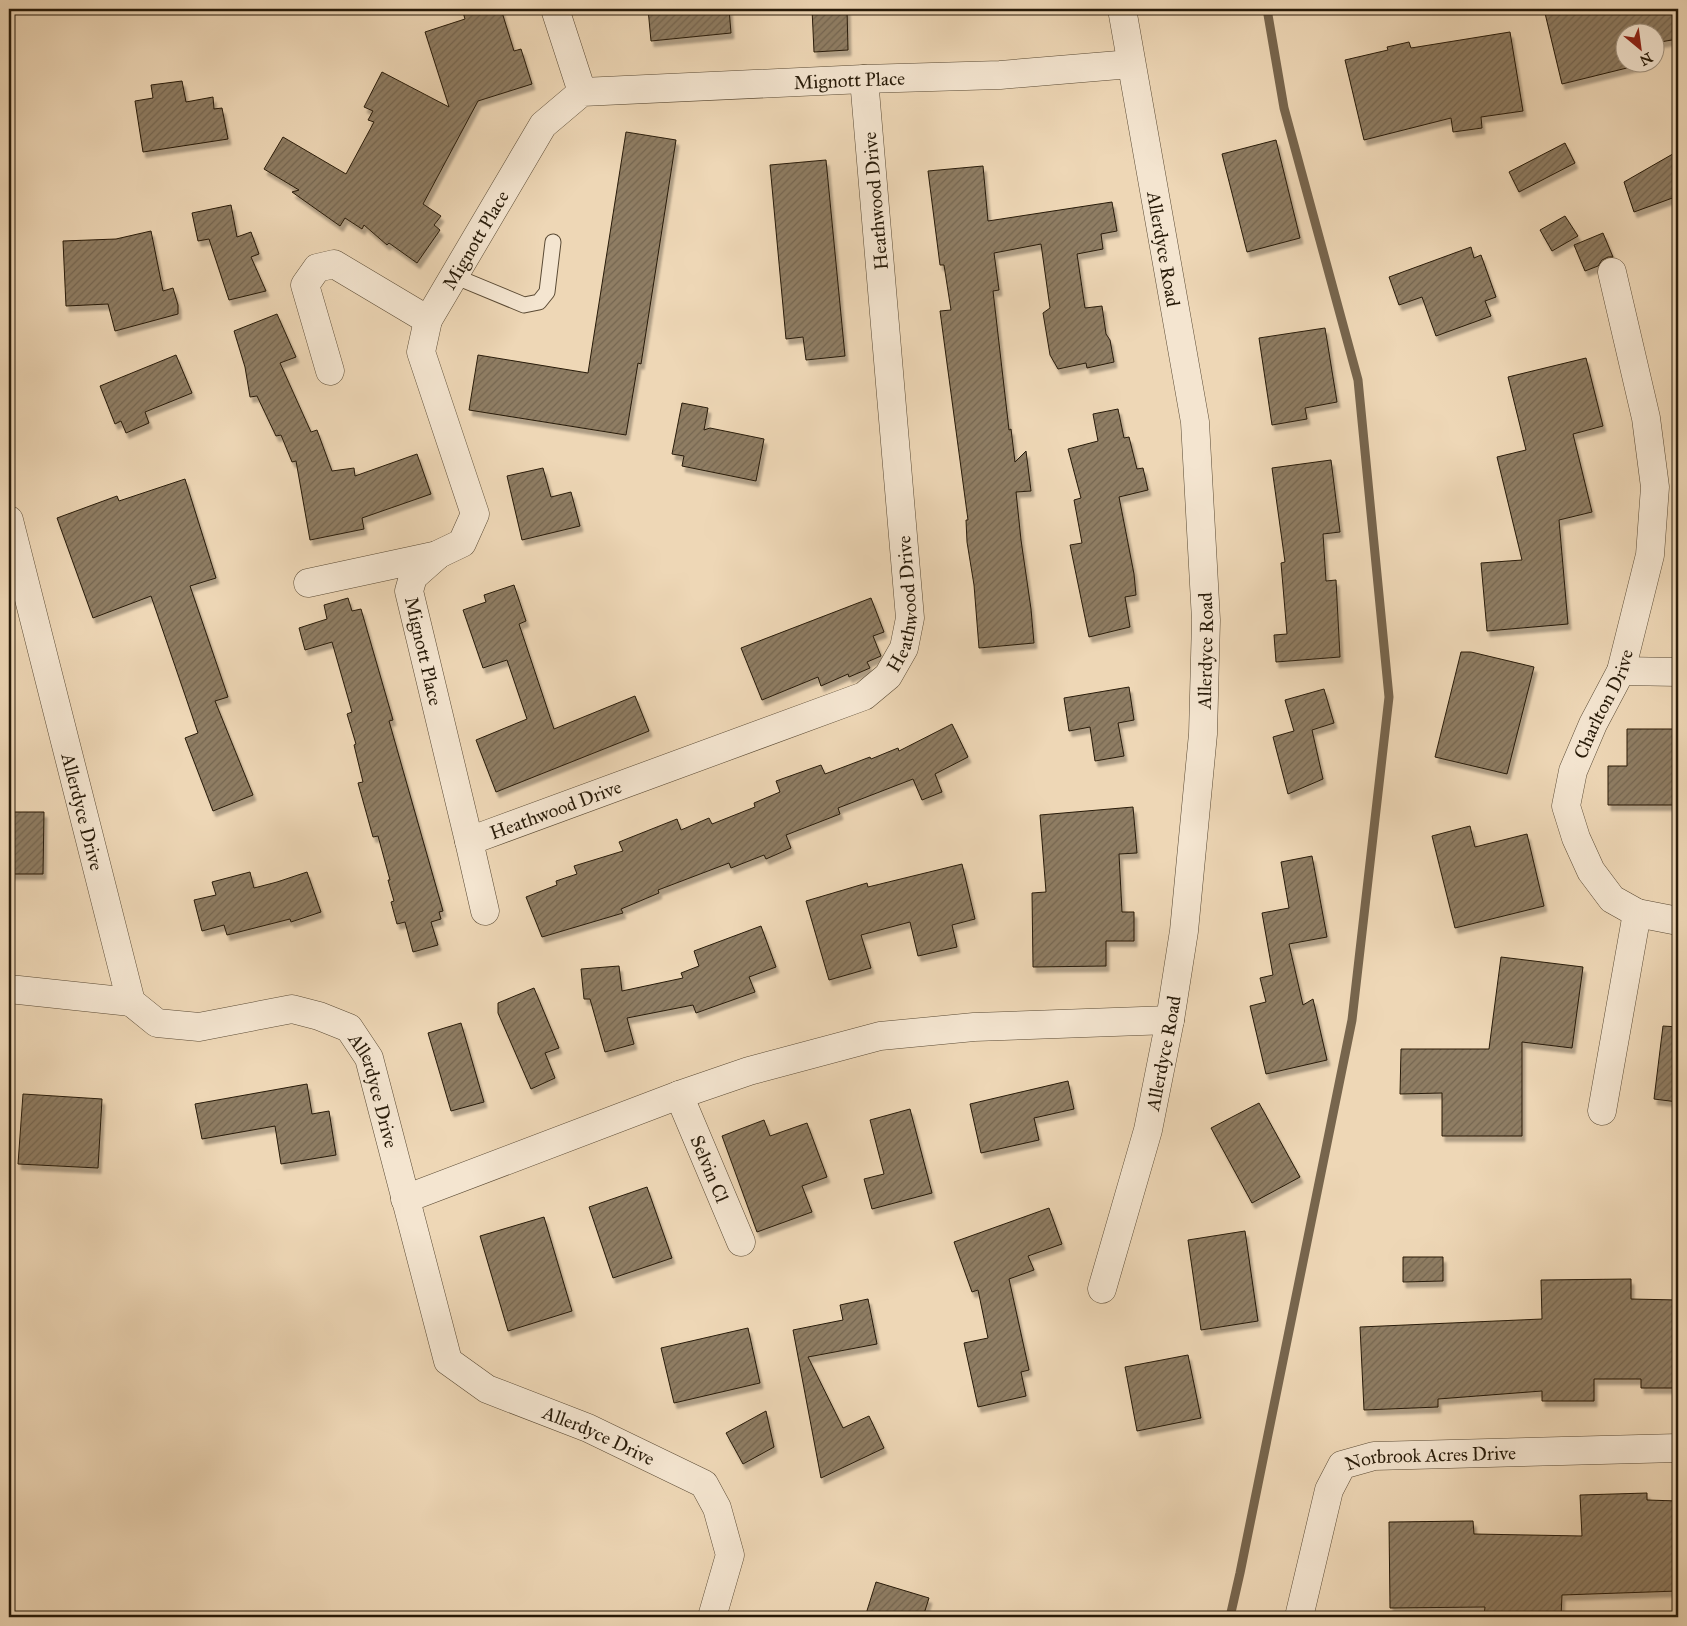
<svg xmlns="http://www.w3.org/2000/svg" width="1687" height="1626" font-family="'IM FELL Great Primer',serif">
	<defs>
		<pattern id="building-hatch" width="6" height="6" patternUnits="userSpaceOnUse" patternTransform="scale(1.25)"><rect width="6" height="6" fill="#8f7d63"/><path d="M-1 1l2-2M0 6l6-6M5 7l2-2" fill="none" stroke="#756650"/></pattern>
		<filter id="shadow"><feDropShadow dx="3" dy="5.5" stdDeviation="1" flood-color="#0004"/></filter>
	</defs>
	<rect width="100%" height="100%" fill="#eed7b6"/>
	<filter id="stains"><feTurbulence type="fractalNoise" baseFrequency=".004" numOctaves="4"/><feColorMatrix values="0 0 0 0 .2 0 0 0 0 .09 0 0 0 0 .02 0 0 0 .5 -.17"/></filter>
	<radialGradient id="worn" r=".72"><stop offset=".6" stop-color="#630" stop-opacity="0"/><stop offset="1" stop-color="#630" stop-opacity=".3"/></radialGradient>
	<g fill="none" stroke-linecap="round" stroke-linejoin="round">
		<path stroke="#77654d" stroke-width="9" d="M1230,1617L1240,1573L1352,1020L1389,697L1358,380L1284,108L1267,9"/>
	</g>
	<path fill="url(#building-hatch)" stroke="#281b09" filter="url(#shadow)" d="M462,9H501L514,51L521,49L532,84L478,101L423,204L441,216L434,225L440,230L417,263L389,243L387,245L364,225L362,229L345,218L340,226L292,192L299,190L264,169L283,137L346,174L374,122L368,120L373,111L364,107L382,72L449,107L425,32L465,19Z
		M648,9H729L731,33L651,41Z
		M812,9H847L848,50L814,52Z
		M1544,9H1678V39L1654,43V32H1624V62H1643V64L1562,84Z
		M1510,32L1523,111L1481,117L1482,128L1453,132L1451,118L1364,140L1345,60L1388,50L1387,47L1409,42L1411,48Z
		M182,81L186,102L213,97L214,109L222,108L228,139L143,152L135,101L153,98L151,85Z
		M626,132L676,140L641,364L638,363L626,435L469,410L478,355L588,373Z
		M1276,140L1300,238L1247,252L1222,154Z
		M1565,143L1575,163L1519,192L1509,172Z
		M1678,151V196L1634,212L1624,182Z
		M826,160L845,356L806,360L803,337L786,339L770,165Z
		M983,166L988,221L1112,202L1117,231L1101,234L1103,249L1077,254L1085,308L1102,306L1106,334L1110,340L1114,362L1087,368L1086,363L1058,369L1050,355L1043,313L1050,308L1041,244L994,253L999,290L993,291L1009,430L1011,429L1015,462L1026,451L1031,491L1016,492L1021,540L1031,609L1034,643L979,648L974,585L967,542L966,520H968L940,311L951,310L944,265H940L928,171Z
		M231,205L237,237L251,232L259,254L251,257L266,291L229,300L209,239L198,241L192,213Z
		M1565,216L1578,236L1552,251L1540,230Z
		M151,231L163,291L173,288L178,305V314L115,331L108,304L66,306L63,241L116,239Z
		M1603,233L1613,257H1608L1602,260L1598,266L1585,271L1574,245Z
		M1471,247L1474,258L1481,255L1496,297L1485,301L1491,316L1436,336L1422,297L1399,305L1389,277Z
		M277,314L296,357L280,363L311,432L317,430L332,471L354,468L355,476L417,454L431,494L362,518L364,529L310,540L296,461L292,462L281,435L276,436L257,396L250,397L245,367L234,331Z
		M1325,328L1337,402L1305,408L1307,419L1272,425L1259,338Z
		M176,355L192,393L145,412L149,423L126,433L121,421L115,424L100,386Z
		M1586,358L1603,426L1573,434L1592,512L1559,520L1568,624L1487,631L1481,563L1522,560L1497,457L1526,450L1508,377Z
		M682,403L708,408L704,430L710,428L764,439L756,481L682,466L684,456L672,454Z
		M1118,409L1124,438L1129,437L1137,469L1143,468L1148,490L1119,497L1134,574L1136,595L1125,597L1130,627L1089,637L1070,545L1082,543L1074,500L1081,498L1068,449L1098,441L1093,414Z
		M1331,460L1340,532L1323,534L1326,581L1336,580L1340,657L1276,662L1274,635L1287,634L1281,563L1285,562L1272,468Z
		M543,468L551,497L571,492L580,526L522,540L507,476Z
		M185,479L216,578L190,586L228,697L215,701L253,795L213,811L185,738L198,733L151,596L93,618L57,518L117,496L119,501Z
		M514,585L526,621L519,624L554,729L635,696L649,731L496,792L476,740L527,719L507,660L483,668L463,610L486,602L484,595Z
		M348,598L352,611L361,609L393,720L389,721L443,911L439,912L441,919L431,922L438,945L413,952L405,922L397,924L391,902L394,901L388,880H390L378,836L373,837L358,783L363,782L354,745L356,744L347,714L352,712L332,642L305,650L299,628L327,619L324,605Z
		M871,598L884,632L873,636L881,656L867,662L870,668L849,677L848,674L821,686L818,677L762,700L741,648Z
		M1461,652H1471L1534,667L1507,774L1435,757Z
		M1129,687L1134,720L1118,723L1124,756L1095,761L1090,727L1069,731L1064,698Z
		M1324,689L1334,723L1312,730L1323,779L1288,794L1273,737L1294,731L1285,700Z
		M952,724L968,757L935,774L942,792L922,800L913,779L838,808L840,814L786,835L791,848L766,859L764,855L731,868L729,863L658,890L659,893L621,909L623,913L542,937L526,897L557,885L556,881L577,874L574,866L623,851L619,842L677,819L681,830L709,818L712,824L755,807L754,803L780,792L776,781L821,765L825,774L870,757L871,759L898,748L899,751Z
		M1627,729H1678V805H1608V766H1627Z
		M1133,807L1137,853L1119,854L1122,912H1134V941H1106V966L1033,967L1032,893L1046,892L1040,815Z
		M9,812H44L43,874H9Z
		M1470,826L1475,847L1527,834L1544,906L1455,928L1432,836Z
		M1312,856L1327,937L1289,944L1303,1005L1313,999L1327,1060L1266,1074L1250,1006L1266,1002L1260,978L1273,975L1262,913L1289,908L1281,862Z
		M962,864L975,919L952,925L957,947L918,956L910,922L861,935L871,968L829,980L806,901L867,883L868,887Z
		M250,872L254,888L277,882L307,872L321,912L291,922L290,919L227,935L224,925L202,931L194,900L216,895L212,882Z
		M761,926L776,967L749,977L755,992L696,1013L693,1005L627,1018L634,1044L605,1052L590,999H584L581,969L619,966L622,991L683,978L681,973L699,966L694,951Z
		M1501,957L1583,967L1572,1048L1522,1042V1136H1442V1093L1400,1094L1401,1049H1489Z
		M534,988L559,1048L545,1053L555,1078L531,1089L498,1013V1003Z
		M461,1023L484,1102L451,1111L428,1033Z
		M1663,1026L1678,1027V1102L1654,1099Z
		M1068,1081L1074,1109L1034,1118L1039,1140L981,1153L970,1104Z
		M307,1084L312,1114L329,1111L336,1155L281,1164L275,1126L202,1139L195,1104Z
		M23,1094L102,1099L98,1168L18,1164Z
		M1259,1103L1300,1177L1252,1203L1211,1128Z
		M910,1109L932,1193L872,1209L864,1179L884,1174L870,1120Z
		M764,1120L770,1136L807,1123L827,1177L802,1186L812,1212L757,1232L722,1136Z
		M647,1187L672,1258L613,1278L589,1207Z
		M1049,1208L1062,1244L1028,1256L1034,1270L1009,1279L1029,1370L1021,1372L1026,1396L978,1407L964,1343L988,1338L978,1290L972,1292L954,1242Z
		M544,1217L572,1311L508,1331L480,1236Z
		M1245,1231L1258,1321L1201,1330L1188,1240Z
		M1403,1257H1443V1281L1403,1282Z
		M1631,1279V1299L1678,1300V1388H1641V1379H1594V1401H1542V1391L1438,1399V1407L1364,1410L1360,1327L1542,1319L1541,1280Z
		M868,1299L877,1344L808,1357L843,1428L869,1416L884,1448L821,1478L793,1330L843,1320L840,1305Z
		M748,1328L760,1383L674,1403L661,1348Z
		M1188,1355L1201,1418L1137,1431L1125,1367Z
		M766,1411L774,1447L743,1464L726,1433Z
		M1647,1493V1500L1678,1501V1591L1562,1595L1561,1617L1484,1616L1485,1607L1390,1608L1389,1522L1473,1521L1474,1534L1582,1536L1580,1495Z
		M876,1582L929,1598L923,1617H865Z"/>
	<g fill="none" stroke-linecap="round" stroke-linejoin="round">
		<defs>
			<path id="lane" d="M454,276L524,305L539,302L547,292L553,242"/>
			<g id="street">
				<path d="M555,9L582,92"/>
				<path d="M330,371L305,285L317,268L334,264L428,320"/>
				<path id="s1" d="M9,520L131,1002L157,1023L199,1027L292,1009L319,1016L349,1028L369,1058L448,1361L487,1389L588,1428L704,1484L717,1508L730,1555L712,1617"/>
				<path d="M308,583L438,555"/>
				<path d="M1621,671L1678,672"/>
				<path id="s2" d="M469,841L864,696L888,676L904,648L910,618L864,79"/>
				<path id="s3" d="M485,911L469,841L409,591L413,577L439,554L462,543L475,514L421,352L428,320L543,125L582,92L864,79L1000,75L1131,64"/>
				<path d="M1637,913L1678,921"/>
				<path d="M9,989L131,1002"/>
				<path id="s4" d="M679,1095L741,1242"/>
				<path id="s5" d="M1602,1111L1637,913L1612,899L1591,871L1576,838L1566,806L1573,771L1593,724L1621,671L1650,555L1655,487L1646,418L1612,272"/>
				<path d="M405,1199L679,1095L749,1071L880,1036L974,1027L1170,1020"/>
				<path id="s6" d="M1102,1289L1148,1130L1170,1020L1184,931L1203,734L1206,620L1195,422L1122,9"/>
				<path id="s7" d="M1299,1617L1329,1490L1342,1465L1374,1456L1678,1448"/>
			</g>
		</defs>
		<use href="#lane" stroke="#5a4a34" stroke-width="17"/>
		<use href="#street" stroke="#5a4a34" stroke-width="29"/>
		<use href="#lane" stroke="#f4e5d0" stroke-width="15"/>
		<use href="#street" stroke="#f4e5d0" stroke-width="28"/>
	</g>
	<g text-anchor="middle" stroke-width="4" stroke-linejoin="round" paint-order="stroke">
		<g font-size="19" fill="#281b09" stroke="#f4e5d0">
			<text dy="7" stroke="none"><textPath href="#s3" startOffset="1184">Mignott Place</textPath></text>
			<text transform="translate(875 201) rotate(-95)" y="7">Heathwood Drive</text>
			<text dy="7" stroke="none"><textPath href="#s3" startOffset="732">Mignott Place</textPath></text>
			<text transform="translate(1164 249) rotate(80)" y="7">Allerdyce Road</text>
			<text dy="7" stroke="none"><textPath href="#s2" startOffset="528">Heathwood Drive</textPath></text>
			<text transform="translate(424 651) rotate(77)" y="7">Mignott Place</text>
			<text dy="7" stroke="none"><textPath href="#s6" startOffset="649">Allerdyce Road</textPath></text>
			<text dy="7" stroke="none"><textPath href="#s5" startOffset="444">Charlton Drive</textPath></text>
			<text dy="7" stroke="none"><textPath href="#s2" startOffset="92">Heathwood Drive</textPath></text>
			<text dy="7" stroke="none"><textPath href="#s1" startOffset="301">Allerdyce Drive</textPath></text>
			<text dy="7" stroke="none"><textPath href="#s6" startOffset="244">Allerdyce Road</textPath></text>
			<text dy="7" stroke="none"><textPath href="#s1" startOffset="796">Allerdyce Drive</textPath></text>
			<text dy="7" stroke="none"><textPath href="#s4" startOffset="80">Selvin Cl</textPath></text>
			<text dy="7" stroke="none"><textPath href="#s1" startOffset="1246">Allerdyce Drive</textPath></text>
			<text dy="7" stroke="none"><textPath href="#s7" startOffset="248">Norbrook Acres Drive</textPath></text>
		</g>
	</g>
	<rect width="1687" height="1626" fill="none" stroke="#eed7b6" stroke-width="30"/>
	<rect x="10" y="10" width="1667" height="1606" fill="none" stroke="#281b09" stroke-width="2.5"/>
	<rect x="15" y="15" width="1657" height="1596" fill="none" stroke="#281b09"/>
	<g transform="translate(1640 48) rotate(151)"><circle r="24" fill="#f4e5d0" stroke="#a29480"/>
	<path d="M0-4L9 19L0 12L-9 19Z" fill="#8f2418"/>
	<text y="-8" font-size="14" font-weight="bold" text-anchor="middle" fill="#281b09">N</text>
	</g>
	<rect width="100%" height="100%" filter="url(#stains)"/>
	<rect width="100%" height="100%" fill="url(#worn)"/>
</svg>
